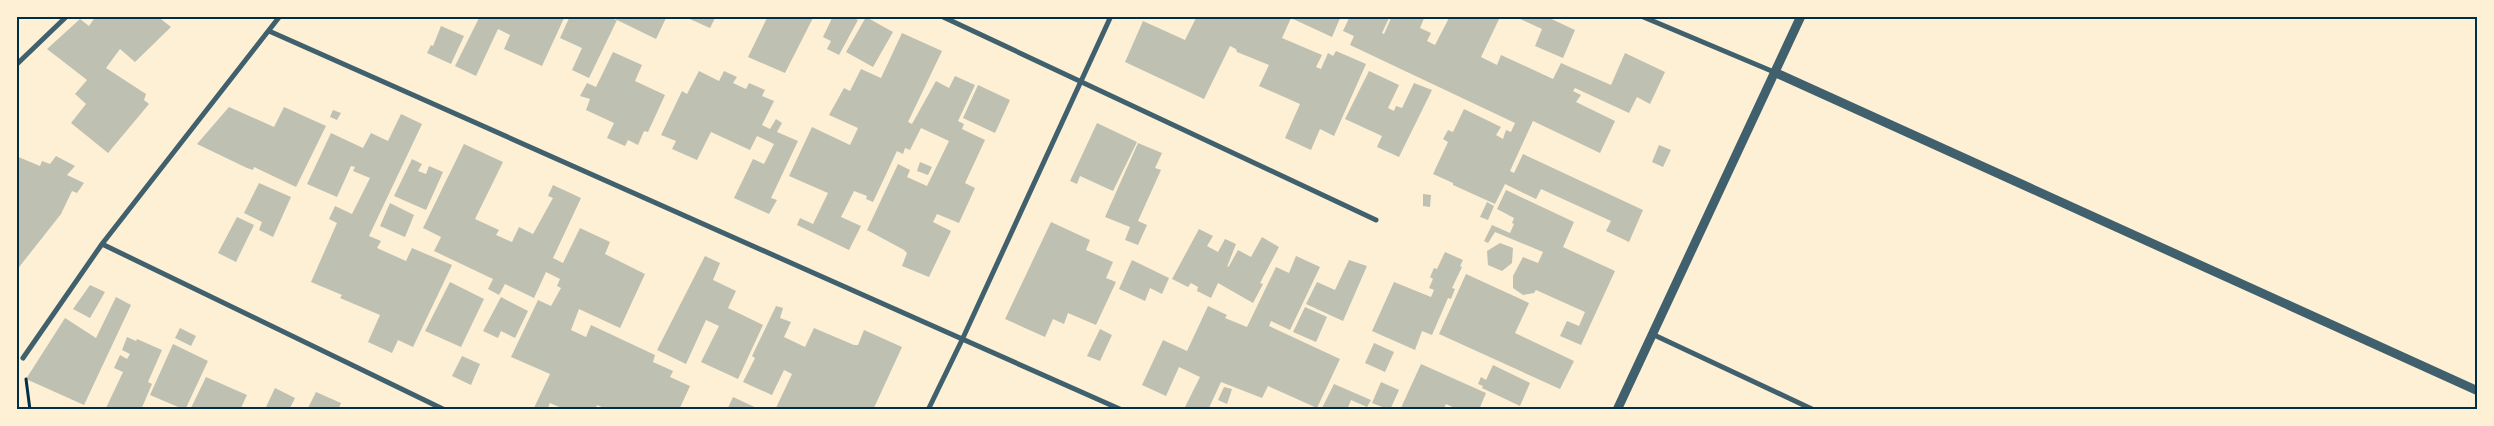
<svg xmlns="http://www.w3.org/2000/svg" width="2494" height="426" font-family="'PT Sans Narrow',sans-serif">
	<rect width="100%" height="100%" fill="#fdf0d5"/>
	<path fill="#bec0b2" d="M96,16H157L171,27L135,62L120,49L106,68L146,94L144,100L149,104L108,153L71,123L86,104L75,94L87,80L47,49L80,19L89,26Z
		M480,16L485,17L565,16L542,66L504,49L510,35L498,29L476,76L455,66Z
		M570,16H608L616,20L618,16H667L656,39L617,20L589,78L572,70L582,48L560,38Z
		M683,16H716L710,28Z
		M768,16H814L785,73L748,57Z
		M833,16H849L858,20L839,55L827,49L831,41L823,37Z
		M1197,16H1286L1291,18L1282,38L1322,55L1316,67L1321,69L1328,53L1333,56L1336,51L1366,64L1334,136L1320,129L1311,150L1285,138L1300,104L1259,86L1269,65L1237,52L1236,49L1230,46L1204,99L1125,62L1143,21L1185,40Z
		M1294,16H1341L1332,37L1293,19Z
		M1350,16H1390L1382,33L1384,34L1392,16H1425L1420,28L1431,33L1427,41L1435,45L1450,16H1496L1500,17L1481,57L1497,65L1501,55L1553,79L1561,63L1611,85L1625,53L1665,72L1650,104L1637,97L1629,113L1575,88L1573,91L1581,95L1576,102L1615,121L1600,153L1533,121L1510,171L1514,173L1523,154L1643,210L1629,242L1606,231L1611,221L1541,189L1536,199L1505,184L1495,204L1453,185V183L1433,174L1448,142L1443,139L1448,130L1453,132L1464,109L1501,127L1496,135L1503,139L1506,130L1511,132L1515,123L1350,45L1354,36L1343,31Z
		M1519,16H1545L1575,30L1563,58L1535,46L1542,29L1518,18Z
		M866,17L893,32L873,67L846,52Z
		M441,26L464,36L451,64L427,53L431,45L433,46Z
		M902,33L942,51L908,122L912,124L936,81L949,88L955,76L975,85L958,121L964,124L962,129L985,140L965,183L975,188L959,223L937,214L933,222L951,231L929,277L902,266L907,253L904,250L867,230L898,164L910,170L907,177L927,186L949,141L921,128L910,150L905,148L903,154L897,151L873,202L866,199L867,196L854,191L841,217L861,226L849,250L797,225L800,218L813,224L828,193L789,176L812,127L850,145L858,128L829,115L844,88L850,91L861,69L881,78Z
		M613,52L642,65L635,81L665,95L648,132L644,131L638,145L628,140L625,146L607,138L614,123L586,110L590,99L580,96L587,83L596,87Z
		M699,71L719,81L724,71L737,77L733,83L746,89L749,83L765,90L762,96L774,101L762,125L770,129L776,119L782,123L777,132L798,141L771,198L777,200L769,214L734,198L753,159L764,164L774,144L757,136L750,150L711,132L697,160L672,149L676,141L661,135L682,91L687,94Z
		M1369,71L1399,85L1388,108L1394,111L1396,106L1402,108L1414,83L1432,90L1399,157L1377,147L1382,136L1345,119Z
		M978,85L1010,100L995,133L963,118Z
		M229,107L274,127L284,107L326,126L296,187L254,167L253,170L247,168L197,144Z
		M333,110L341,113L337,120L330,117Z
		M401,114L422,124L369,236L381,241L377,248L406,261L412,248L452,265L413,347L398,340L392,353L368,342L380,315L340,298L342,295L311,282L337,223L329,219L335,206L352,214L370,178L353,171L355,167L351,166L337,197L307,184L331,133L363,148L371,133L388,141Z
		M1097,123L1137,142L1113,191L1080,176L1077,184L1070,181Z
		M1138,143L1162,153L1155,168L1161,170L1138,221L1147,225L1138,245L1125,240L1130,227L1105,217Z
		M464,144L503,162L475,219L499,230L496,235L512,242L519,227L533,234L553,198L548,196L553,185L581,198L553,258L563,263L580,228L610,242L605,254L645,274L620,328L579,309L571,330L586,337L591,325L655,355L653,362L673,371L670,377L690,386L679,410H609L597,405L595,410H566L550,403L547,410H533L550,374L511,357L538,300L551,306L561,288L557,286L560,279L546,272L534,298L505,284L499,295L488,289L493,279L434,251L441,237L423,228Z
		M1659,145L1671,150L1663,167L1652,162Z
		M16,156L40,166L42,161L50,164L56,156L75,166L67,175L84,183L77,193L72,191L61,214L16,271Z
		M412,159L422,164L418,171L426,174L429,166L443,172L426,210L394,196Z
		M920,162L932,167L928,175L917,171Z
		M259,183L291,197L273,237L259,230L262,222L244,213Z
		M1506,190L1574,222L1563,247L1615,271L1581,345L1560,336L1567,321L1579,326L1585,312L1536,290L1534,293L1523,295L1513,288V276L1523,257L1538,263L1543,252L1495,232L1488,243L1484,241L1492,225L1510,233L1514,224L1512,223L1514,218L1497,209Z
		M1423,194L1431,195L1430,207L1423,206Z
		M1487,202L1494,206L1488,220L1480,217Z
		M390,203L414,215L405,237L380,226Z
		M237,217L254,225L236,262L218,253Z
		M1051,222L1090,240L1086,250L1113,262L1106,278L1116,282L1096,325L1068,313L1064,324L1053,319L1045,337L1005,319Z
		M1199,229L1213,236L1207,246L1218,252L1225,239L1236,244L1227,267L1229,266L1238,250L1251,257L1262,237L1279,247L1260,283L1263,284L1253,303L1218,283L1211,298L1197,291L1198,287L1191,283L1188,287L1172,279Z
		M1500,243L1513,248L1512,263L1502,271L1488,265L1487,251Z
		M1445,252L1463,260L1460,266L1462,267L1452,288L1455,289L1451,299L1448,298L1432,335L1422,331L1415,350L1372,331L1394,282L1431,297L1434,290L1429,288L1433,279L1430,277L1434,268L1437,269Z
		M705,256L720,263L713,280L736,291L728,308L763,325L738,379L701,362L719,326L706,320L686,364L657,350Z
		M1296,256L1320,267L1290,330L1271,321L1269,326L1340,359L1317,408L1268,386L1262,398L1221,382L1208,410H1186L1184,409L1200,377L1179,367L1166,396L1142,385L1163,340L1187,351L1208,306L1227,315L1225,318L1247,327L1276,267L1289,273Z
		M1132,260L1169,278L1162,294L1150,288L1145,301L1119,289Z
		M1349,260L1367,266L1343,321L1306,304L1317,282L1335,290Z
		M1466,274L1529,303L1515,333L1574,361L1560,389L1439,334Z
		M450,282L484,299L461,347L425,331Z
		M90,285L105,292L90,318L73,309Z
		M116,297L131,305L84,405L26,379L65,318L96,338Z
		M501,297L528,311L515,338L501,331L498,338L483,331Z
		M776,306L783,308L780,318L791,322L784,337L805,347L814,328L854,345H858L864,330L902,347L873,410H775L792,374L784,370L772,395L743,382L755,358L752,356Z
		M1305,307L1327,317L1316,342L1293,332Z
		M180,328L196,336L191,346L175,338Z
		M1100,329L1112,335L1100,361L1087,356Z
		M127,337L136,341L137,339L162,350L148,382L152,384L141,410H111L106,408L123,372L114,368L120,355L127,359L130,354L122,350Z
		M1374,343L1394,352L1385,372L1365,363Z
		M173,344L208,361L185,410L150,395Z
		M462,356L480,364L471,385L452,376Z
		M1421,364L1486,393L1479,410H1459L1446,404L1443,410H1400Z
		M1493,365L1530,383L1520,406L1482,388L1483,386L1478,384L1481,377L1486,380Z
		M206,377L247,395L240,410H190Z
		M1381,382L1399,390L1390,410L1372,403Z
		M1334,384L1371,400L1367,407L1351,400L1347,410H1321Z
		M1224,387L1232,389L1227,404L1218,400Z
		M275,388L295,398L289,410L266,407Z
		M316,392L341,403L338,410H307Z
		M733,397L761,410H727Z"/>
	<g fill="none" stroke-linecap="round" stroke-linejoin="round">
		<path stroke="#003049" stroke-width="3" d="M26,379L30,410"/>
		<path stroke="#3f606c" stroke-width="5" d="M941,16L1376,220
			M1641,16L1774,72
			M269,31L1122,410
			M16,65L67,16
			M102,244L445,410
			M1652,334L1814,410
			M23,358L102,244L280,16
			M928,410L962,340L1111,16"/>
		<path stroke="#3f606c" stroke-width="9" d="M1774,72L2478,391
			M1617,410L1801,16"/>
	</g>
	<rect width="2494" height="426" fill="none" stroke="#fdf0d5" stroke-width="35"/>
	<rect x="18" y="18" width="2458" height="390" fill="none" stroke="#003049" stroke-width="2"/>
</svg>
